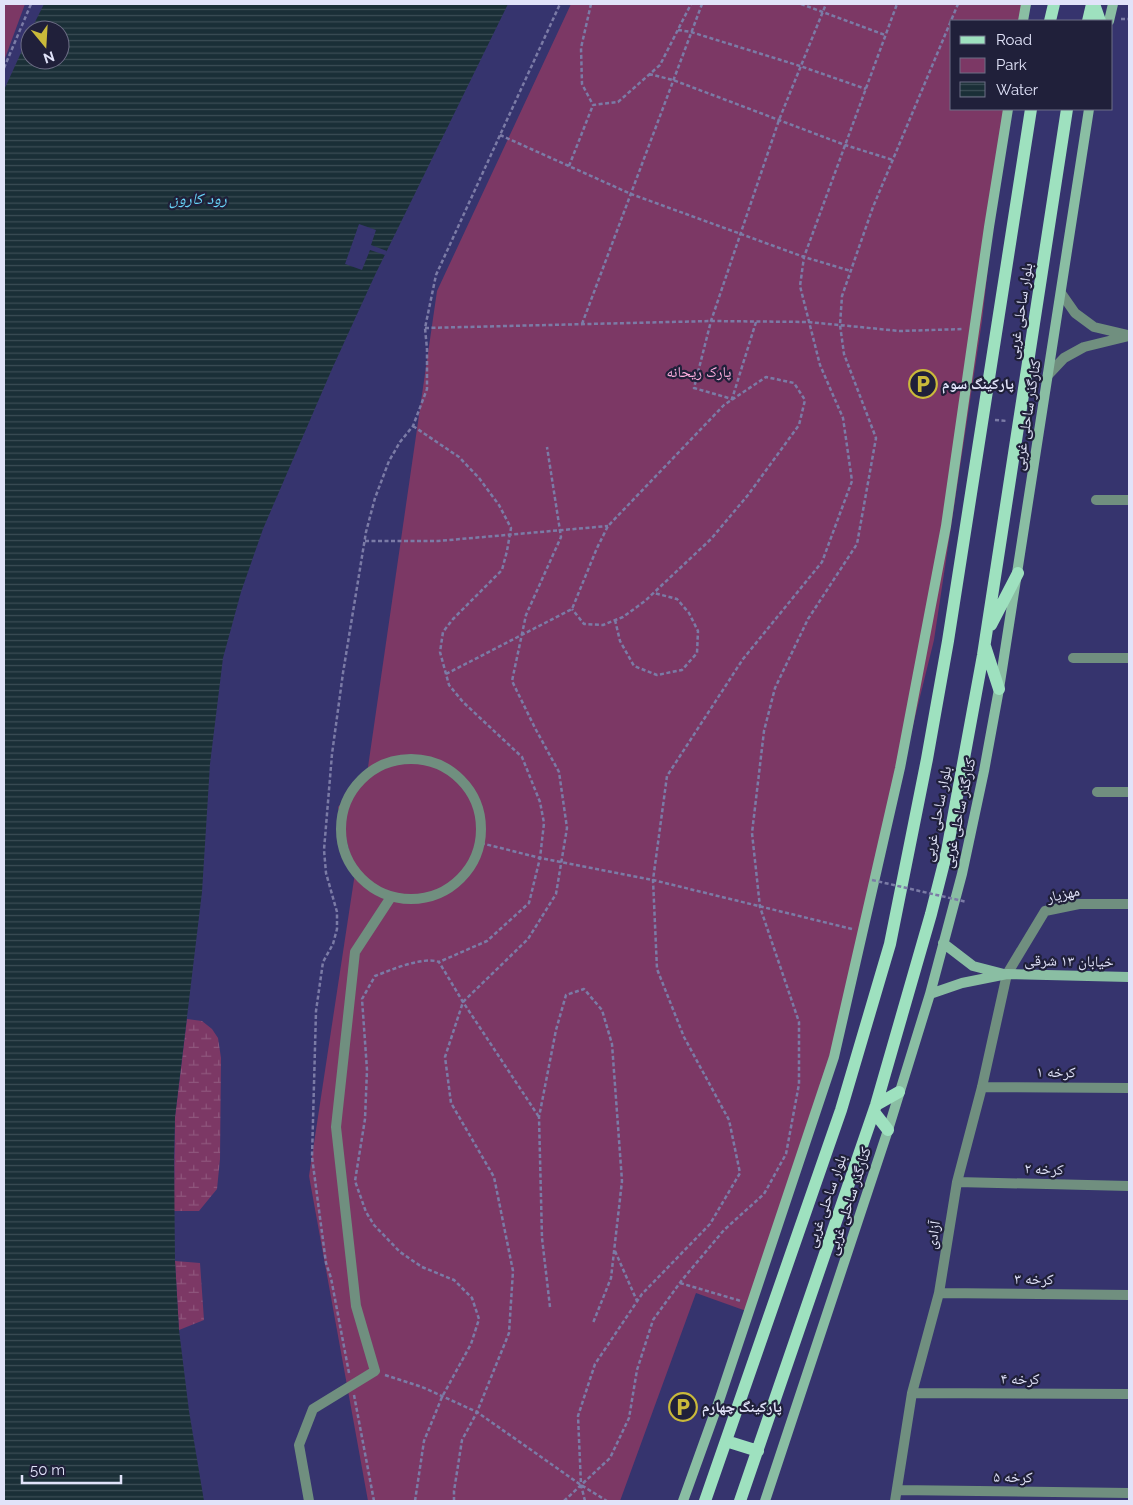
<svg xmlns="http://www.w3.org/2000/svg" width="1133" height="1505" font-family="Raleway,'Noto Naskh Arabic',sans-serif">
	<defs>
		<pattern id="wetland-marsh" width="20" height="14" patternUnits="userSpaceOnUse" patternTransform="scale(1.25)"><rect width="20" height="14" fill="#7c3865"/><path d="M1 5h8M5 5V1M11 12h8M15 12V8" fill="none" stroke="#8e557c"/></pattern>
		<pattern id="water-rules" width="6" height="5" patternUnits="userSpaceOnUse" patternTransform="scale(1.25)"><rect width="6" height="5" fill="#1a2f37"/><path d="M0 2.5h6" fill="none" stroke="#3b4d55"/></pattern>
	</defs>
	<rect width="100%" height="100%" fill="#36346e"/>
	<path fill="url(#wetland-marsh)" d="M187,1019L202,1021L212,1029L218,1038L221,1058L220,1159L217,1189L199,1211H174L175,1117Z
		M175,1261L200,1263L204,1320L179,1330Z"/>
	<path fill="#7c3865" d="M4,4H25L4,61Z
		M571,4H1027L1023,21H952V109H1006L982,321L934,640L821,1099L749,1312L696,1293L620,1501H368L309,1176L355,873L338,807L367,774L437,291Z"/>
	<path fill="url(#water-rules)" d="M44,4H508L375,275L332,369L263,529L241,592L223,658L210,764L202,892L175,1117L174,1157L175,1261L179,1330L189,1411L204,1501H4V90L30,33V60H60V30H31Z"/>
	<path fill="#36346e" d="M359,224L376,230L371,245L387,251L385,255L370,250L362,270L345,264Z"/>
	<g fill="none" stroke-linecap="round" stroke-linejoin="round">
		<path stroke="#7b7ba6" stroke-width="2.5" stroke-dasharray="4 2.5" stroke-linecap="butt" d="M591,4L581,48L582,84L593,105L618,102L660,65L691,4
			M801,4L885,35
			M1121,19H1129
			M678,30L691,32L800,66L866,89
			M4,68L31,4
			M649,74L673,80L845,145L893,160
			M500,135L631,194L804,257L851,271
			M569,166L593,105
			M756,322L732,399L694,388L711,321L779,120L826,4
			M582,324L702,4
			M425,328L711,321L808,322L900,331L963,329
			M995,420L1007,421
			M413,426L459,457L479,478L499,505L511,528L507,551L502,570L453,619L443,632L440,652L449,685L463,702L522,757L540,802L544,823L540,858L529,903L487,941L439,962
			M365,541H438L608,526
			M615,620L620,641L634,666L657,675L682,670L697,653L698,631L689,613L677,599L654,593
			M446,674L572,609L597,548L608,526L724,405L766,377L794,383L805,400L799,425L748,495L711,539L645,601L623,617L603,625L584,624L572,609
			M481,843L540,858L653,880L852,929
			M615,1251L637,1301
			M680,1283L741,1301
			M550,1307L542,1238L539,1117L556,1030L566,995L584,989L602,1010L612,1044L622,1181L611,1278L593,1323
			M349,1373L331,1278L326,1263L312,1157L316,1011L323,962L333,944L337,929V912L326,873L324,850L332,754L343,673L366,532L375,498L389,461L400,442L413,426L427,389V349L425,328L436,275L560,4
			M385,1375L422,1387L477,1412L581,1485L607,1501
			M354,1395L374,1501
			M415,1501L424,1441L442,1397L471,1344L479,1319L472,1298L454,1280L422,1267L400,1252L374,1225L366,1212L355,1181L365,1119L367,1070L362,999L375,976C391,970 423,956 439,962L463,1002L539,1117
			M454,1501V1491L462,1440L477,1412L509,1333L513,1271L494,1177L451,1103L445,1057L463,1002L528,939L556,894L567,828L559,772L535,728L512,681L526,615L561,537L547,447
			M564,1501L610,1458L629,1418L637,1370L653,1320L682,1280L724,1230L764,1194L786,1154L799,1084V1022L760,907L752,833L764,731L775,688L808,619L857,544L876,438L844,354L840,325L842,296L873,207L958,4
			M585,1501L581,1485L578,1416L595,1364L642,1294L710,1224L740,1173L729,1120L684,1037L657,969L653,880L667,776L743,659L822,562L852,481L843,418L820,365L800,286L804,257L897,4"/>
		<path stroke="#708f7f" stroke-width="10" d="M1061,293L1075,313L1094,327L1128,335
			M1048,375L1064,358L1084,347L1129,336
			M1096,500H1129
			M1073,658H1129
			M341 829a70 70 0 1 1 140 0a70 70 0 1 1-140 0Z
			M1097,792H1129
			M982,1087L1129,1088
			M957,1182L1129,1186
			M939,1293L1129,1295
			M912,1393L1129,1394
			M897,1490L1129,1493
			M309,1501L299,1445L313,1409L375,1371L356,1306L336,1127L355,952L391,897
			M895,1501L912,1393L939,1293L957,1182L982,1087L1007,974L1045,911L1079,904H1129"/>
		<path stroke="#8abea3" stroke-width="10" d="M1023,21L1026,4
			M1109,21L1113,4
			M943,943L973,966L1004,974
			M930,994L962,983L1007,974L1129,977
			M683,1501L719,1401L834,1057L900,768L946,526L989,227L1008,109
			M765,1501L888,1130L930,994L962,874L984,771L999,689L1089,109"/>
		<path stroke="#9ee1bf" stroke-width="12" d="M1094,4L1100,21
			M1050,21L1054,4
			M1088,21L1092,4
			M991,625L1018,573
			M985,646L999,689
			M876,1105L899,1092
			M874,1112L888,1130
			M726,1441L758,1451
			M705,1501L841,1110L890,944L927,759L948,641L1031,109
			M740,1501L876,1105L931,914L947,851L983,655L1067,109"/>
		<path stroke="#7b7ba6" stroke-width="2.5" stroke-dasharray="4 2.5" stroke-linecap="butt" d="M872,880L967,902"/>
	</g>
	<defs>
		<symbol id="parking-ring" viewBox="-11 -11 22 22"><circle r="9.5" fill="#20203a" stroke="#caba3a" stroke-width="1.5"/><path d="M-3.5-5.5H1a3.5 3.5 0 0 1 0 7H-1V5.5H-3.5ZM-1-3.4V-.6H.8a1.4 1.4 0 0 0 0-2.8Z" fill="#caba3a"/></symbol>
	</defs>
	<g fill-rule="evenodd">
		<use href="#parking-ring" x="907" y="368" width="32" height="32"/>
		<use href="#parking-ring" x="667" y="1391" width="32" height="32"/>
	</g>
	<g text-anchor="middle" stroke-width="4.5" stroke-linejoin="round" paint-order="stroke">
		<g font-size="15" fill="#e1e3f9" stroke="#20203a">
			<text transform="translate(1020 311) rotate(-81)" y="5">بلوار ساحلی غربی</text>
			<text transform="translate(1027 415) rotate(-81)" y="5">کنارگذر ساحلی غربی</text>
			<text transform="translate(959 813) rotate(-78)" y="5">کنارگذر ساحلی غربی</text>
			<text transform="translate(937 814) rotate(-79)" y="5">بلوار ساحلی غربی</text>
			<text transform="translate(1063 894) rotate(-13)" y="5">مهزیار</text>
			<text transform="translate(1069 961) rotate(1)" y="5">خیابان ۱۳ شرقی</text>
			<text transform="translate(1056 1072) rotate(1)" y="5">کرخه ۱</text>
			<text transform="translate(1044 1169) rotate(2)" y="5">کرخه ۲</text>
			<text transform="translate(826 1201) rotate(-71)" y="5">بلوار ساحلی غربی</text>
			<text transform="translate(849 1201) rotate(-72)" y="5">کنارگذر ساحلی غربی</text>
			<text transform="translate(933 1235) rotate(-81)" y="5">آزادی</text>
			<text transform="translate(1034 1279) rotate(1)" y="5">کرخه ۳</text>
			<text x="1020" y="1384">کرخه ۴</text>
			<text transform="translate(1013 1477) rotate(1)" y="5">کرخه ۵</text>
		</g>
		<g font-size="15" fill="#ffafe0" stroke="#20203a">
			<text x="699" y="377">پارک ریحانه</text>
		</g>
		<g font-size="15" font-weight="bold" fill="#e1e3f9" stroke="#20203a" text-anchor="start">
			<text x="942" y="389">پارکینگ سوم</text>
			<text x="702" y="1412">پارکینگ چهارم</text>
		</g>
		<g font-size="16" font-style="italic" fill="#68d4f8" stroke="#20203a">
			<text x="198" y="204">رود کارون</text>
		</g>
	</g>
	<rect width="1133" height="1505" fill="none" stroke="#e1e3f9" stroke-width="10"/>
	<rect x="950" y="20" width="162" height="90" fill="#20203a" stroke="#6d6e86"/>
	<rect x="960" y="36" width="25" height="8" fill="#9ee1bf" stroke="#6d6e86"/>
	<text x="996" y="45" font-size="15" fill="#e1e3f9">Road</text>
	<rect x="960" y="58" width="25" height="15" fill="#7c3865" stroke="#6d6e86"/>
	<text x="996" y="70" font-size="15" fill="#e1e3f9">Park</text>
	<rect x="960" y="82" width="25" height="15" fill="url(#water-rules)" stroke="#6d6e86"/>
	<text x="996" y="95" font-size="15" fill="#e1e3f9">Water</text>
	<g transform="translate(45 45) rotate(162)"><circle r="24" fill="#20203a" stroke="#6d6e86"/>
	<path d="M0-4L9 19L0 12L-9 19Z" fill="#caba3a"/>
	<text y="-8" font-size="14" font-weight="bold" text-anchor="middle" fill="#e1e3f9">N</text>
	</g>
	<path d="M22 1475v8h99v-8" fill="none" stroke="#e1e3f9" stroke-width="2.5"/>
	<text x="30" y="1475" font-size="15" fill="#e1e3f9" stroke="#20203a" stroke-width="4" paint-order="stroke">50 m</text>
</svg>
